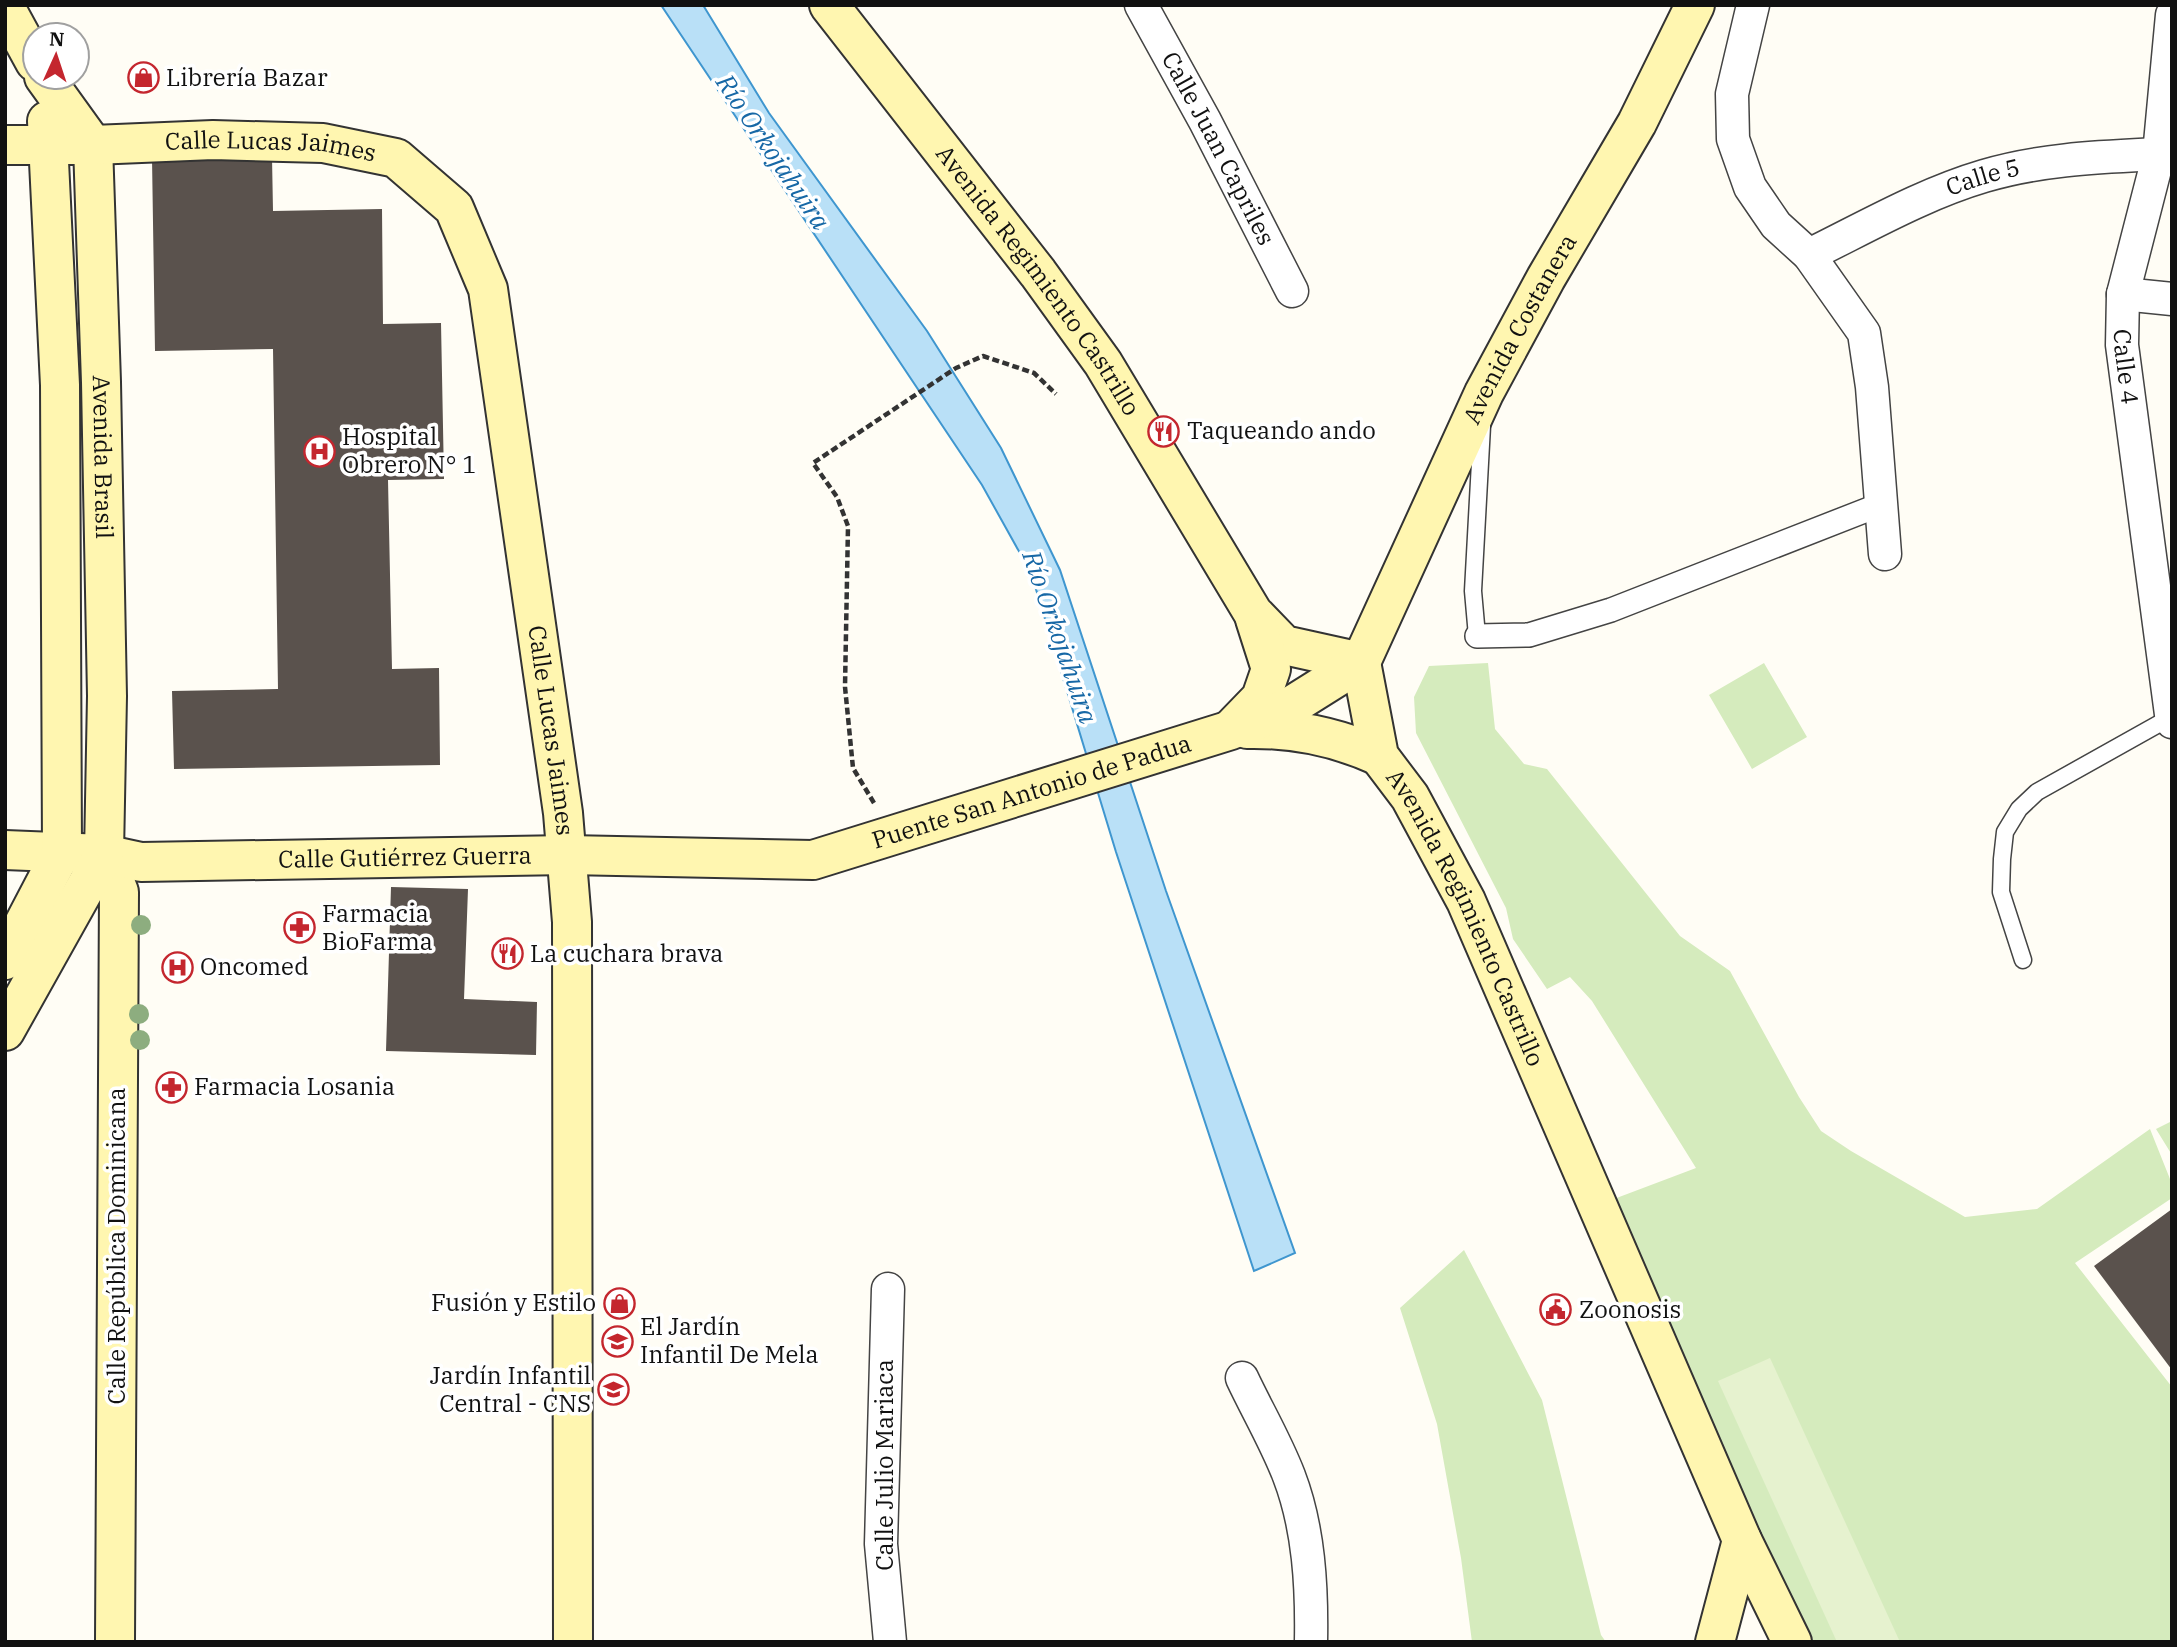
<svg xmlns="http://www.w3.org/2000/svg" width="2177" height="1647" font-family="'IBM Plex Serif',serif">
	<rect width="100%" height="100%" fill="#fffdf5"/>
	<path fill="#d5ebbd" d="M1488,663L1495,729L1524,764L1547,769L1680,936L1730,971L1799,1097L1821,1131L1851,1151L1965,1217L2037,1209L2150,1129L2172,1184V1198L2075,1263L2172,1387V1642H1808L1598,1205L1696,1168L1592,1001L1570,977L1547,989L1513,939L1506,908L1416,733L1414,697L1429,666Z
		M1764,663L1807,737L1752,769L1709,695Z
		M2172,1121V1155L2156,1129Z
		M1464,1250L1542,1400L1601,1635L1606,1642H1472L1461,1558L1437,1424L1400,1308Z"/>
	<path fill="#e6f2cf" d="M1770,1358L1900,1642H1837L1718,1381Z"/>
	<path fill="#b9e0f7" stroke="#3f96cf" stroke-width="2" d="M661,5H703L769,113L927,331L1001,448L1060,570L1166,891L1295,1253L1254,1271L1116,852L1031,573L982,485Z"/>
	<path fill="#5a524d" d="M272,157L273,211L382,209L383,324L441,323L444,479L388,480L392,669L439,668L440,765L174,769L172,691L278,689L273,349L155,351L152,158Z
		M391,887L468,889L464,999L537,1002L536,1055L386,1051Z
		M2172,1209V1370L2094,1266Z"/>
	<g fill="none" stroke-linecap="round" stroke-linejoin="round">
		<defs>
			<path id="service" d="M1477,636L1473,591L1482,426
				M2023,960L2001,892L2002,859L2005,832L2019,809L2037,792L2171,717"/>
			<path id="pedestrian" d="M1477,636L1529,635L1611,610L1882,504"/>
			<g id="minor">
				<path id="s1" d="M1141,5L1205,121L1292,291"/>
				<path d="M1753,5L1732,94L1733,139L1750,187L1776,225L1809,255L1864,333L1872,387L1885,554"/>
				<path id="s2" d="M2172,15L2159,154L2123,294L2122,345L2172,722"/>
				<path id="s3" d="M1809,255C1866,227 1923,194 1984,176C2041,159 2100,157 2159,154L2172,156"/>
				<path d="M2123,294L2172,299"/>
				<path d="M888,1289L881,1544L890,1642"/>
				<path d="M1242,1378C1257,1410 1276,1442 1289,1476C1309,1528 1312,1587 1311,1642"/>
			</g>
			<g id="secondary">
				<path id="s4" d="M829,5L1038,273L1103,363L1253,613L1284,645L1361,662"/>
				<path d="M5,7L35,62"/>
				<path id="s5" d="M44,77L93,145L101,382L107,696L104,854L119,892L115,1642"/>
				<path id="s6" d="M5,145H93L213,140L323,143L396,158L454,208L488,289L563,813L572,922L573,1642"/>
				<path id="s7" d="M1361,662L1379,756L1410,797L1466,901L1742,1540L1792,1642"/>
				<path id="s8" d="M1361,662L1484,393L1546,278L1637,123L1695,5"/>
				<path d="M1232,728L1261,698L1271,669L1255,619"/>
				<path d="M1247,729C1293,728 1337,737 1379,756"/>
				<path id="s9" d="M5,850L104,854L141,862L568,855L813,860L1231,730L1286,709L1361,662"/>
				<path d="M5,960L62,851L60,385L47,121"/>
				<path d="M5,1031L104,854"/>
				<path d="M1715,1642L1742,1540"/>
			</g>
		</defs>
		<use href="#service" stroke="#444" stroke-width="19"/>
		<use href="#pedestrian" stroke="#444" stroke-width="26"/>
		<use href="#minor" stroke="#444" stroke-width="35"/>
		<use href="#secondary" stroke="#333" stroke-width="42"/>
		<path stroke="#333" stroke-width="4.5" stroke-dasharray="7 3.5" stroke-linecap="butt" d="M874,803L853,768L845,687L848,526L837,497L813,463L956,368L983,356L1034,373L1056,394"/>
		<use href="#service" stroke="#fff" stroke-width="16"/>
		<use href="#pedestrian" stroke="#fff" stroke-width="23"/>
		<use href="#minor" stroke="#fff" stroke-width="32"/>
		<use href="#secondary" stroke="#fff6b0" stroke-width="38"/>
	</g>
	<g fill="#8dad7f">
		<circle cx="141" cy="925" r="10"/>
		<circle cx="139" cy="1014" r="10"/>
		<circle cx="140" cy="1040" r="10"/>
	</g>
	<defs>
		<symbol id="shop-ring" viewBox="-11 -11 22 22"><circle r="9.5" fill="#fff" stroke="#c4262e" stroke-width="1.5"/><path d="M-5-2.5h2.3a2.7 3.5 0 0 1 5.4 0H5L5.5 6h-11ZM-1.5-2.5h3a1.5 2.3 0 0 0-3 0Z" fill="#c4262e"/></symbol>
		<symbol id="restaurant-ring" viewBox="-11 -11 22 22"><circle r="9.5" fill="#fff" stroke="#c4262e" stroke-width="1.5"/><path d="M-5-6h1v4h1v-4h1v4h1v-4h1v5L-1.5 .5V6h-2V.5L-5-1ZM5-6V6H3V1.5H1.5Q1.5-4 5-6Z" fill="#c4262e"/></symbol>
		<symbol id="hospital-ring" viewBox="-11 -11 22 22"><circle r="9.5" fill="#fff" stroke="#c4262e" stroke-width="1.5"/><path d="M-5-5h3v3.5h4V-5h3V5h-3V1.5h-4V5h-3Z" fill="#c4262e"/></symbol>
		<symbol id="pharmacy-ring" viewBox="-11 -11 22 22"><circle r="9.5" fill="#fff" stroke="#c4262e" stroke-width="1.5"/><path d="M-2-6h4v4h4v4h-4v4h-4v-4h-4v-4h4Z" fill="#c4262e"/></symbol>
		<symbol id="civic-ring" viewBox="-11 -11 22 22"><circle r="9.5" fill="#fff" stroke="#c4262e" stroke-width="1.5"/><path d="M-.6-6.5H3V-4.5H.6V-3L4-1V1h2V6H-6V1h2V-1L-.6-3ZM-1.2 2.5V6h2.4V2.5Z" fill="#c4262e"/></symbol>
		<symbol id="school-ring" viewBox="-11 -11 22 22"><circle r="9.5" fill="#fff" stroke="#c4262e" stroke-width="1.5"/><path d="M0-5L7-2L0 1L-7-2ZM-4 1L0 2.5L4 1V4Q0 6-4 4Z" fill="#c4262e"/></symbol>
	</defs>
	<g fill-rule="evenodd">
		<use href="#shop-ring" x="126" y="60" width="35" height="35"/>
		<use href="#restaurant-ring" x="1146" y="414" width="35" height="35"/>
		<use href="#hospital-ring" x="302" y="434" width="35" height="35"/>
		<use href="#pharmacy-ring" x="282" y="910" width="35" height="35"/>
		<use href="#restaurant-ring" x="490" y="936" width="35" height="35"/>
		<use href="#hospital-ring" x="160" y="950" width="35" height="35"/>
		<use href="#pharmacy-ring" x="154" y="1070" width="35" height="35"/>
		<use href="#shop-ring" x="602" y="1286" width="35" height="35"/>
		<use href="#civic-ring" x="1538" y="1292" width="35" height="35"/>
		<use href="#school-ring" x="600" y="1324" width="35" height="35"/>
		<use href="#school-ring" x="596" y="1372" width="35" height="35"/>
	</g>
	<g text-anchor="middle" stroke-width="7" stroke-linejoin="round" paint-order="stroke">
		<g font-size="24" fill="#111" stroke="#fff" text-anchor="start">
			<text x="166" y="86">Librería Bazar</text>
			<text x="1187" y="439">Taqueando ando</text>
			<text x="342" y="445">Hospital<tspan x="342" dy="28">Obrero N° 1</tspan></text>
			<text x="322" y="922">Farmacia<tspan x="322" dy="28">BioFarma</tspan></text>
			<text x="530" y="962">La cuchara brava</text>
			<text x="200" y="975">Oncomed</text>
			<text x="194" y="1095">Farmacia Losania</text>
			<text x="596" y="1311" text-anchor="end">Fusión y Estilo</text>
			<text x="1579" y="1318">Zoonosis</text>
			<text x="640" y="1335">El Jardín<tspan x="640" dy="28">Infantil De Mela</tspan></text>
			<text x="591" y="1384" text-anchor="end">Jardín Infantil<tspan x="591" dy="28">Central - CNS</tspan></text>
		</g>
		<g font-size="24" fill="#111" stroke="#fff">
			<text dy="8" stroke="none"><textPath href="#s1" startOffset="163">Calle Juan Capriles</textPath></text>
			<text dy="8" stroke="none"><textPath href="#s6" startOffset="266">Calle Lucas Jaimes</textPath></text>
			<text dy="8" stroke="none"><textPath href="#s3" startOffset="191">Calle 5</textPath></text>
			<text dy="8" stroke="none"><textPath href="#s4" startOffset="346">Avenida Regimiento Castrillo</textPath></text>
			<text dy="8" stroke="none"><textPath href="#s8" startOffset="369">Avenida Costanera</textPath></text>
			<text dy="8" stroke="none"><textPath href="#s2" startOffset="357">Calle 4</textPath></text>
			<text dy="8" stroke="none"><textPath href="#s5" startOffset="396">Avenida Brasil</textPath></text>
			<text dy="8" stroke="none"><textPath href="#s6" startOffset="1003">Calle Lucas Jaimes</textPath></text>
			<text dy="8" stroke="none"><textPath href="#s9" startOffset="1038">Puente San Antonio de Padua</textPath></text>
			<text dy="8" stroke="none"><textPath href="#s9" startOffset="401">Calle Gutiérrez Guerra</textPath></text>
			<text dy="8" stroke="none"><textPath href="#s7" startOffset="280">Avenida Regimiento Castrillo</textPath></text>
			<text transform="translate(117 1246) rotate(-90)" y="8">Calle República Dominicana</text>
			<text transform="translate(885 1465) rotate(-90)" y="8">Calle Julio Mariaca</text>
		</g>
		<g font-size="26" font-style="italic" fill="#1768a6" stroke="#fff">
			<text transform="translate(773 152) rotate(56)" y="9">Río Orkojahuira</text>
			<text transform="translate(1060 637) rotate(71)" y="9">Río Orkojahuira</text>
		</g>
	</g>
	<rect width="2177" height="1647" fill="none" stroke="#111111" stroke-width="14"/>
	<g transform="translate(56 56) rotate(3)"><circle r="33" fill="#ffffff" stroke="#a0a0a0" stroke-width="2"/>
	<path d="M0-5L12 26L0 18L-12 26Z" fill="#c4262e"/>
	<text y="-10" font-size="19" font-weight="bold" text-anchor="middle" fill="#111111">N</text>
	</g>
</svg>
